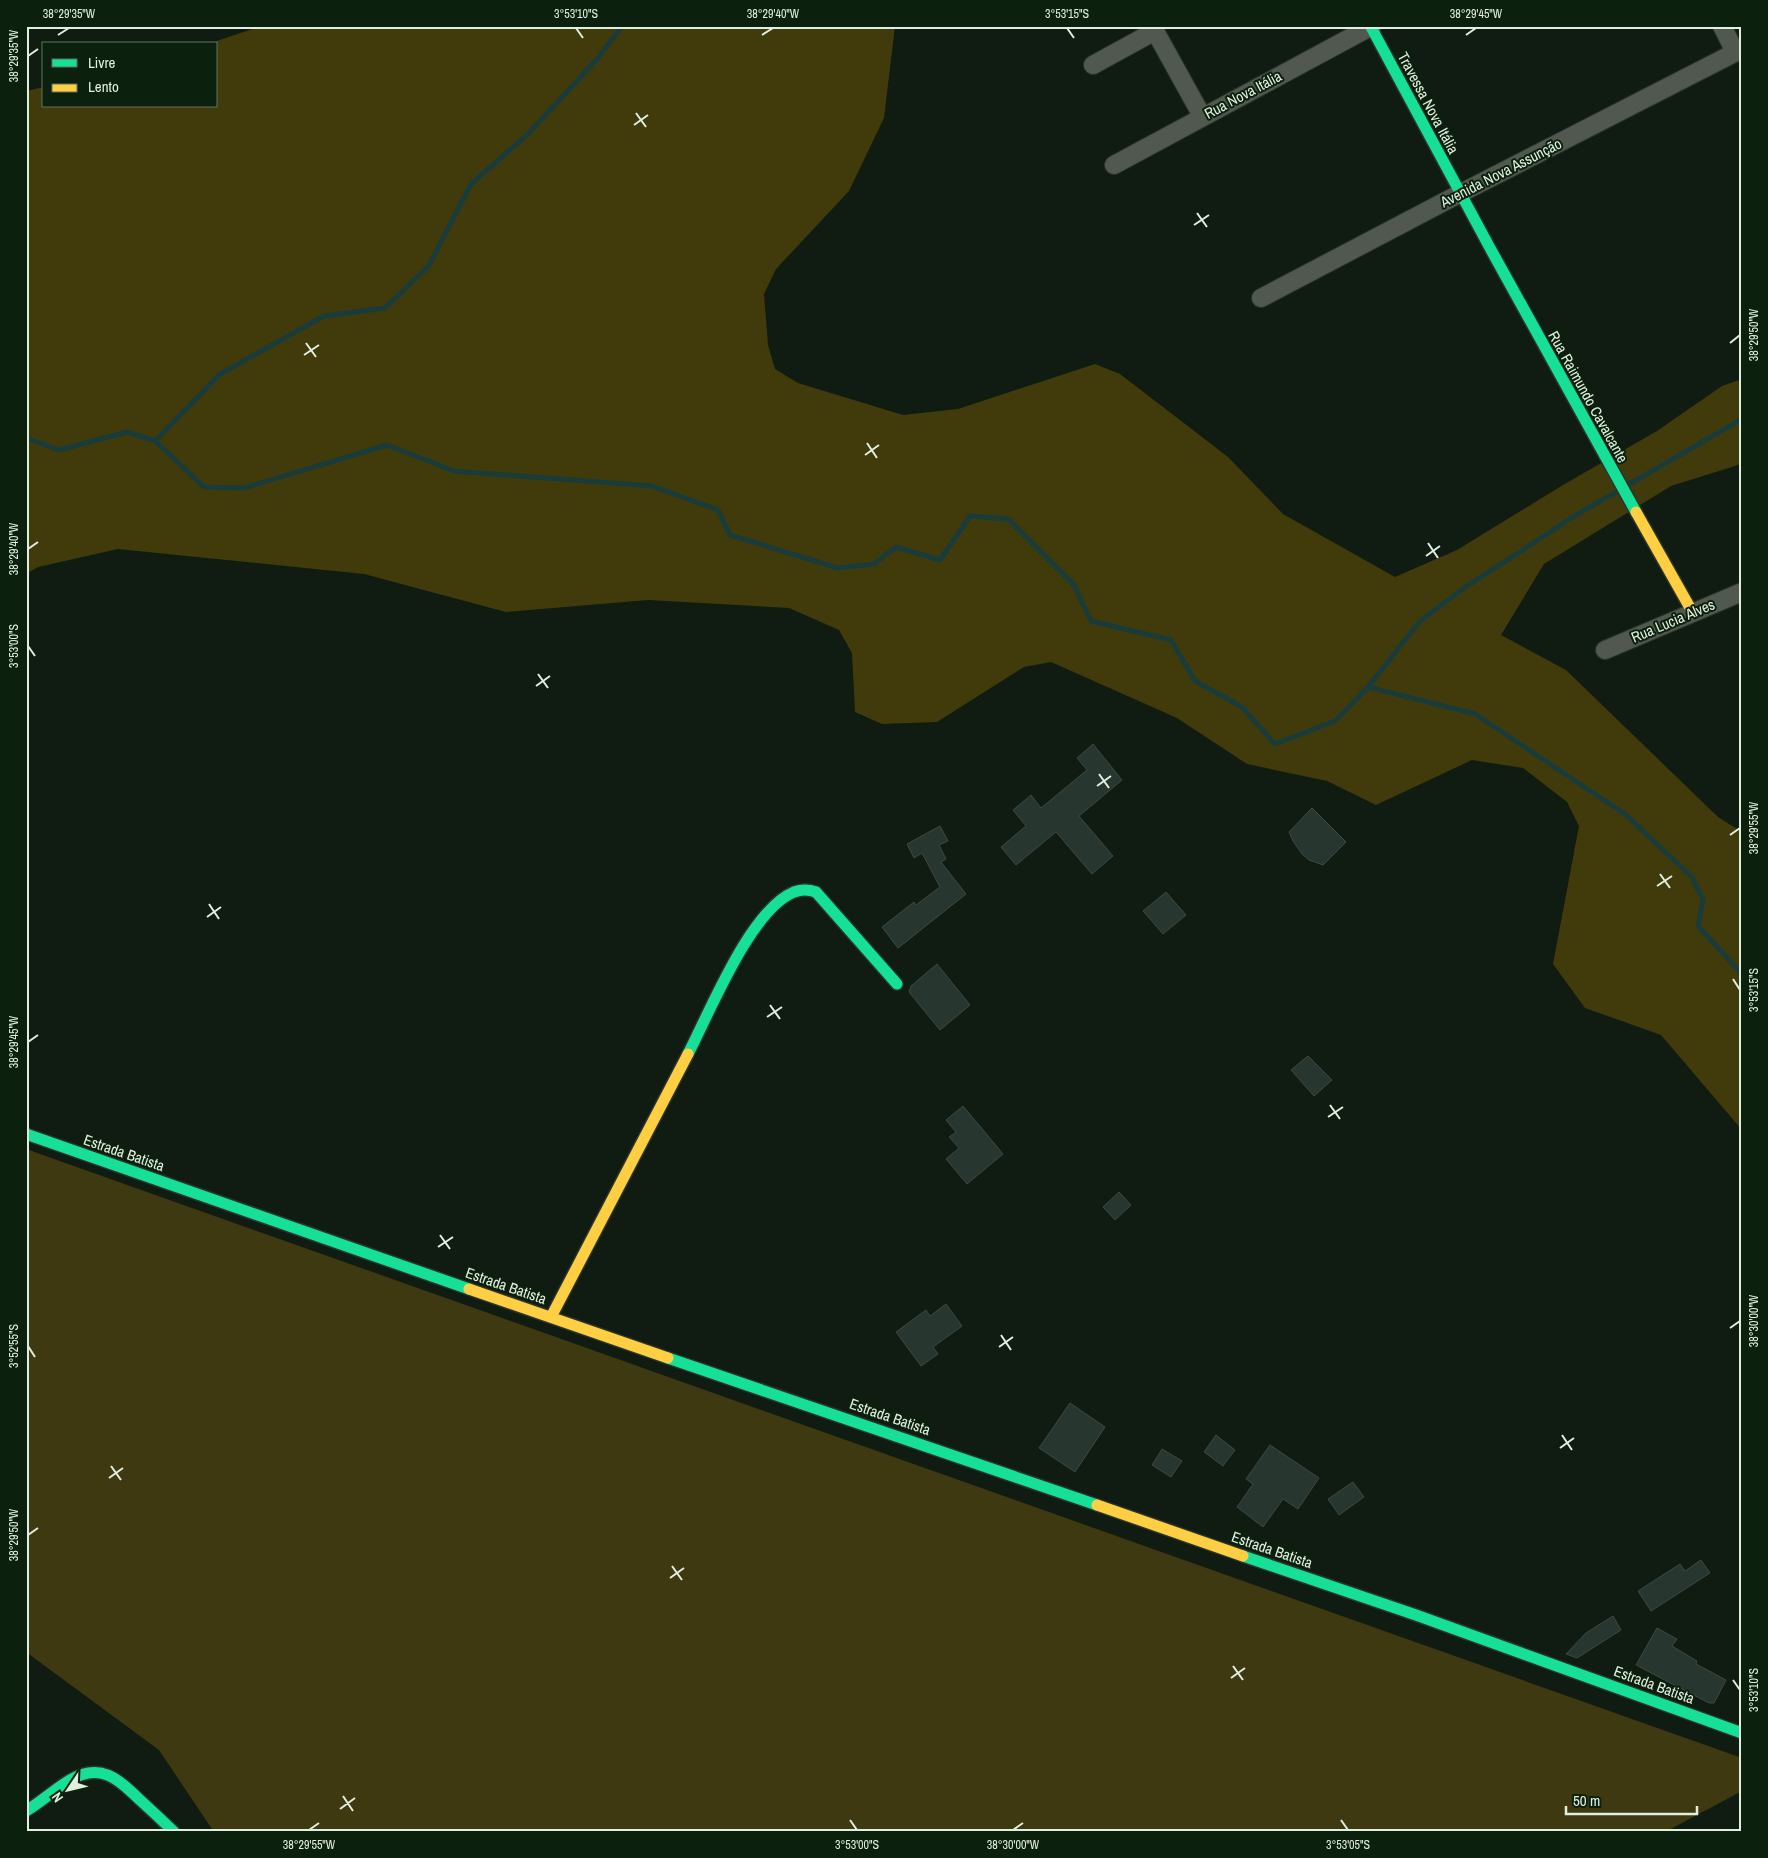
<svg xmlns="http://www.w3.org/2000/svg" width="1768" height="1858" font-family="'Archivo Narrow',sans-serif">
	<rect width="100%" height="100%" fill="#101c11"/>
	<path fill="#413a0b" d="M261,26H895L884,118L849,191L776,269L764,294L768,345L775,369L798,383L903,415L958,409L1095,364L1120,374L1228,457L1283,514L1395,577L1457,550L1563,485L1657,431L1722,386L1742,379V463L1735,466L1671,486L1544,564L1501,635L1566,670L1718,817L1742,832V1130L1661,1035L1585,1008L1553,964L1579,826L1567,802L1523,768L1472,760L1376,805L1327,781L1247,764L1177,718L1051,662L1024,667L937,722L882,724L855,712L852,653L839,630L789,608L648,600L506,612L364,574L118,549L38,567L26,574V91L44,87V106H216V44H208Z"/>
	<path fill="#3f3912" d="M26,1149L1742,1758V1791L1665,1832H214L159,1750L26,1652Z"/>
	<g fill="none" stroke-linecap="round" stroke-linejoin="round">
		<path stroke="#193c3a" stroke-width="5" d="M26,438L59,450L127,432L155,441L204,487L244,488L387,445L454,471L652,486L718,510L730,535L838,568L874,564L896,547L940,560L970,516L1008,519L1074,585L1091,621L1171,640L1195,681L1242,707L1275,744L1335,721L1368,687L1475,714L1626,815L1692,877L1703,900L1698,926L1742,974
			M155,441L220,374L324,316L385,308L428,267L471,184L527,135L598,58L622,26
			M1628,485L1742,419
			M1368,687L1420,621L1464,588L1581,512L1616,492"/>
	</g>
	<path fill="#27362e" stroke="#3d4942" d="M1093,744L1122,780L1079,816L1113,856L1092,874L1056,832L1016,865L1001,847L1026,826L1013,810L1031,795L1041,808L1087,770L1077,758Z
		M1312,808L1346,842L1323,865L1309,860L1302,854L1293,841L1289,832Z
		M940,826L948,841L939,845L946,859L941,862L966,894L898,948L882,927L914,902L916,905L940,887L922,853L914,858L907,844Z
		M1166,892L1186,915L1163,934L1143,911Z
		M937,964L970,1005L940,1030L909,992L911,986Z
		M1308,1056L1332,1080L1314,1096L1291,1070Z
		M963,1106L1003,1154L967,1184L946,1159L959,1148L949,1137L956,1132L946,1120Z
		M1119,1192L1131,1205L1115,1220L1103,1207Z
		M946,1304L962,1326L933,1347L938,1354L921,1366L896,1332L926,1310L930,1316Z
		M1070,1403L1105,1427L1075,1472L1039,1448Z
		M1216,1435L1235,1450L1223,1466L1204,1452Z
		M1270,1445L1319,1478L1298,1509L1283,1499L1263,1527L1237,1507L1253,1484L1246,1479Z
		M1162,1449L1182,1461L1171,1477L1152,1465Z
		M1353,1482L1364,1497L1339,1515L1328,1499Z
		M1701,1560L1710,1573L1651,1611L1638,1591L1680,1564L1685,1571Z
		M1613,1616L1621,1630L1577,1658L1566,1654L1586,1633Z
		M1657,1628L1677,1639L1672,1646L1697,1661L1696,1664L1726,1680L1714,1703H1709L1636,1665Z"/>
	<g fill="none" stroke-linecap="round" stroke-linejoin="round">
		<defs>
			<path id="street" d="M1722,26L1735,52
				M1093,65L1155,31L1202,116
				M1114,165L1372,26
				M1261,298L1459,194L1742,49
				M1605,650L1742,592"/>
			<path id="fast" d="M1371,27L1490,248L1636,512
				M688,1054C710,1012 750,910 794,892C802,889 808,889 816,892L897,984
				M26,1134L469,1289
				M668,1358L1097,1505
				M1243,1556L1416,1615L1742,1733
				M26,1811C41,1802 55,1789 70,1780C101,1762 118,1779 140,1800C152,1811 163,1821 174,1832"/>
			<path id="slow" d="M1636,512L1693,613
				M469,1289L668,1358
				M551,1317L688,1054
				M1097,1505L1243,1556"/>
		</defs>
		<use href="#street" stroke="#2c342c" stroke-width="20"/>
		<use href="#fast" stroke="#2c342c" stroke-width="14"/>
		<use href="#slow" stroke="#2c342c" stroke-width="14"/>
		<use href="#street" stroke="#505850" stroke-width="18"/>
		<use href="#fast" stroke="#16e098" stroke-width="11"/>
		<use href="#slow" stroke="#ffcf43" stroke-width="11"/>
	</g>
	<path fill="none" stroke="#e1efe1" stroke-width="2" d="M576,28L583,38M1067,28L1074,38M58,35L69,28M762,35L773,28M1466,35L1476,28M28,56L38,49M636,113L646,127M634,125L648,115M1197,213L1207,227M1194,225L1209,215M306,343L316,357M1730,343L1740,335M304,355L319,345M867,443L877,458M865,455L879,445M1428,543L1438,558M28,549L38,542M1426,556L1440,546M28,646L35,656M538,674L548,688M536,686L550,676M1099,774L1109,788M1097,786L1111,776M1730,835L1740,828M1660,874L1670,888M1657,886L1672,876M209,904L219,919M207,917L221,907M1733,979L1740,990M770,1005L780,1019M767,1017L782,1007M28,1042L38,1035M1330,1105L1340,1119M1328,1117L1343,1107M440,1235L450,1249M438,1247L453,1237M1730,1328L1740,1321M1001,1335L1011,1350M28,1346L35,1357M999,1347L1013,1337M1562,1435L1572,1450M1560,1448L1574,1438M111,1466L121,1480M109,1478L123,1468M28,1535L38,1528M672,1566L682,1580M670,1578L684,1568M1233,1666L1243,1680M1231,1678L1245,1668M1733,1680L1740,1690M343,1796L353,1811M340,1809L355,1798M850,1820L857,1830M1341,1820L1348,1830M309,1830L319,1823M1013,1830L1023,1823"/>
	<g text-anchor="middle" stroke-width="4" stroke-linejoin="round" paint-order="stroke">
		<g font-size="15" fill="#e1efe1" stroke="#0b210d">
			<text transform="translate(1243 95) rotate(-28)" y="5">Rua Nova Itália</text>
			<text transform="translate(1428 103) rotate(62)" y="5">Travessa Nova Itália</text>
			<text transform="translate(1501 173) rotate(-27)" y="5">Avenida Nova Assunção</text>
			<text transform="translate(1588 397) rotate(61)" y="5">Rua Raimundo Cavalcante</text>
			<text transform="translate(1673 621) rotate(-23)" y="5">Rua Lucia Alves</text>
			<text transform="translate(124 1153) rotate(19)" y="5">Estrada Batista</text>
			<text transform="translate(506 1286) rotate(19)" y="5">Estrada Batista</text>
			<text transform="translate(890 1417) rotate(19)" y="5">Estrada Batista</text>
			<text transform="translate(1272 1550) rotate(19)" y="5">Estrada Batista</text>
			<text transform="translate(1654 1685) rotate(20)" y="5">Estrada Batista</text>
		</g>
	</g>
	<rect width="1768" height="1858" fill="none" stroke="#0b210d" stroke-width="55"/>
	<rect x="42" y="42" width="175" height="65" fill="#0b210d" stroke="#617362"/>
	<rect x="52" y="59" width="25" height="8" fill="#16e098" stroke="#617362"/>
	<text x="88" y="68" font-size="15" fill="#e1efe1">Livre</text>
	<rect x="52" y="84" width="25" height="8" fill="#ffcf43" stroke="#617362"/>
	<text x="88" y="92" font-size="15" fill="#e1efe1">Lento</text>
	<g transform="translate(68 1790) rotate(235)" stroke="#0b210d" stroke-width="4" paint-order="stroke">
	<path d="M0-4L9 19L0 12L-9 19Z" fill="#e1efe1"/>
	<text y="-8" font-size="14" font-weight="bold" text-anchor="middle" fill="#e1efe1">N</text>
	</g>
	<path d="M1566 1806v8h131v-8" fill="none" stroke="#e1efe1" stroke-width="2.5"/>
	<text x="1573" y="1806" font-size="15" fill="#e1efe1" stroke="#0b210d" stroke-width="4" paint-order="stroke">50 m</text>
	<rect x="28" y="28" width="1712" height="1802" fill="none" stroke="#e1efe1" stroke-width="2"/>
	<g font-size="12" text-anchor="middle" fill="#e1efe1">
		<text x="69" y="18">38°29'35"W</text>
		<text x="576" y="18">3°53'10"S</text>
		<text x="773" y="18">38°29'40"W</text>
		<text x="1067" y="18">3°53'15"S</text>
		<text x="1476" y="18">38°29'45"W</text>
		<text transform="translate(14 56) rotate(-90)" y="4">38°29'35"W</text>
		<text transform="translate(1754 335) rotate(-90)" y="4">38°29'50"W</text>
		<text transform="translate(14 549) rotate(-90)" y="4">38°29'40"W</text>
		<text transform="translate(14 646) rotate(-90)" y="4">3°53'00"S</text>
		<text transform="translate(1754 828) rotate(-90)" y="4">38°29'55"W</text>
		<text transform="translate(1754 990) rotate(-90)" y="4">3°53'15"S</text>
		<text transform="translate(14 1042) rotate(-90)" y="4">38°29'45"W</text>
		<text transform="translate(1754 1321) rotate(-90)" y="4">38°30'00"W</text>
		<text transform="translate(14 1346) rotate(-90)" y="4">3°52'55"S</text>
		<text transform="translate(14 1535) rotate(-90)" y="4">38°29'50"W</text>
		<text transform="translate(1754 1690) rotate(-90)" y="4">3°53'10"S</text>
		<text x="309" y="1849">38°29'55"W</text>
		<text x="857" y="1849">3°53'00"S</text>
		<text x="1013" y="1849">38°30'00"W</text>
		<text x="1348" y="1849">3°53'05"S</text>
	</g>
</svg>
